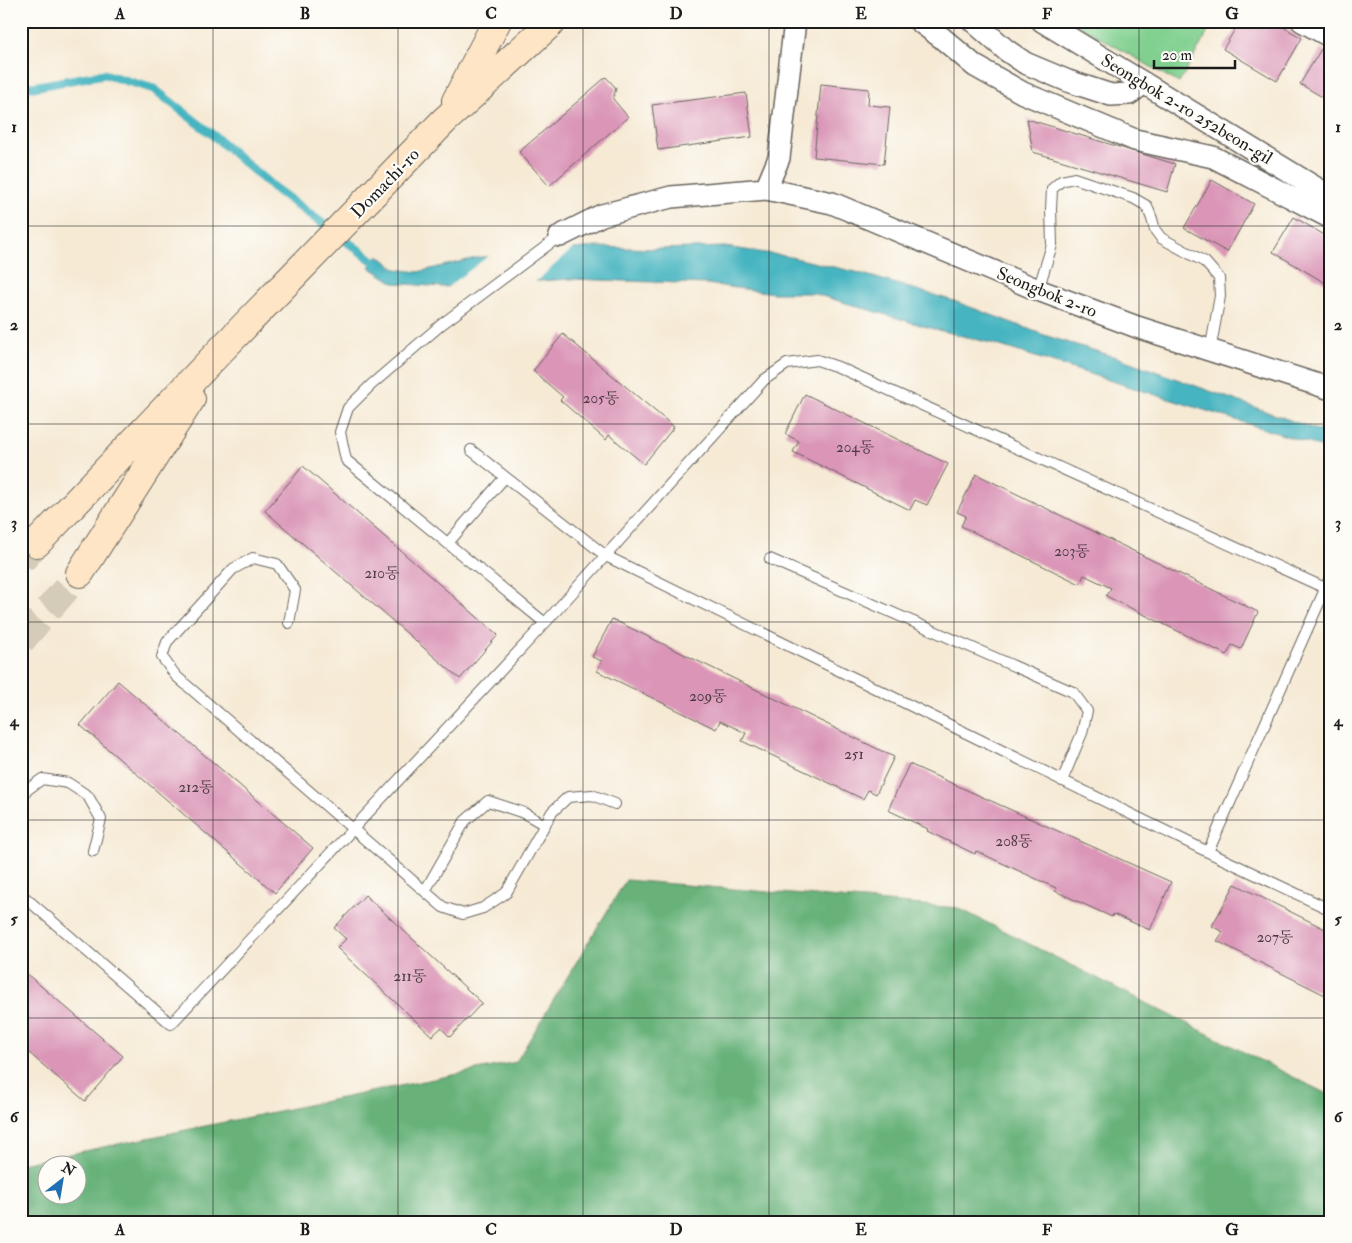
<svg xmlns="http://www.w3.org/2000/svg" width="1352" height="1243" font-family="'IM FELL Double Pica','Noto Serif KR',serif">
	<rect width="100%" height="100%" fill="#fdfcf7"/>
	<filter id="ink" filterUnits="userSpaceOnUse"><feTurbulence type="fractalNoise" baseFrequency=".02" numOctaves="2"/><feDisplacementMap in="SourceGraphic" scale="10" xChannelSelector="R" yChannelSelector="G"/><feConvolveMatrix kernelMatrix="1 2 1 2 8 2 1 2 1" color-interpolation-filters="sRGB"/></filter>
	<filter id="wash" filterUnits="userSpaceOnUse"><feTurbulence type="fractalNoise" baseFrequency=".0096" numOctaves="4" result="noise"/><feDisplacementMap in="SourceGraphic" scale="20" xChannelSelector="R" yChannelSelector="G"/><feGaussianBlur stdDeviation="1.12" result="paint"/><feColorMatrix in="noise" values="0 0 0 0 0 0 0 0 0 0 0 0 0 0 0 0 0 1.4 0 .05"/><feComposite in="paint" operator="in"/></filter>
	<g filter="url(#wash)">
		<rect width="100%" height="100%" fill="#f6ead5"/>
		<path fill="#81d090" stroke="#4e7656" d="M1071,21H1214L1179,83Z"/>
		<path fill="#68b27a" stroke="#42674b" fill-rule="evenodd" d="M626,880L958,908L1331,1096V1222H21V1164L516,1062ZM48,1166H78V1196H48Z"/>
		<path fill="#46b5c1" stroke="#31686e" d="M596,247L658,249L725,247L786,256L856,272L954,301L1047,336L1119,358L1331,435V450L991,343L934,329L812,293H774L707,284L571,279L442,287L394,283L369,267L378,255L396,269L418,272L480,257Z"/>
		<path fill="#f6ead5" d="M576,246L533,284L444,290L491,254Z"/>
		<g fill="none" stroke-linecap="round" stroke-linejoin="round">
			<path stroke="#46b5c1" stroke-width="9" d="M21,86L33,87L104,74L154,89L213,135L274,188L383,268"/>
		</g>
		<g id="blocks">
			<path fill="#da95b7" d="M1240,21H1273L1302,38L1277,81L1223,49Z
				M1321,49L1331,55V102L1300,84Z
				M606,77L616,88L613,99L628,117L549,186L519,152Z
				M821,84L869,89L868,105L890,107L884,164L814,157Z
				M746,93L752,137L658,150L652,105Z
				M1027,119L1175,164L1167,192L1033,152Z
				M1212,180L1254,204L1227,252L1184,228Z
				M1294,217L1331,239V278L1327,284L1273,252Z
				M563,334L674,427L644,464L609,435L606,440L560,400L563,397L533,371Z
				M805,394L948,464L927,505L915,500L910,510L793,452L799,441L785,434Z
				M303,466L498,635L460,679L265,511Z
				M976,474L1258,612L1241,649L1232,645L1227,655L1106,596L1111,588L1084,575L1080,584L961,526L966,516L957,512Z
				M612,619L894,757L876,794L868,790L863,799L742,741L746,733L720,721L716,729L597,671L602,661L592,657Z
				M118,681L313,848L275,893L80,725Z
				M909,764L1171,882L1150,930L1113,914L1112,917L1055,891L1056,888L976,851L975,854L927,831L928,829L888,810Z
				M1235,884L1331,932V998L1217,941L1223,932L1212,926Z
				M365,895L482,1003L450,1037L441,1028L432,1036L337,948L346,939L334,928Z
				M21,969L123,1056L85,1101L21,1046Z"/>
		</g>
	</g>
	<g filter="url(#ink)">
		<use href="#blocks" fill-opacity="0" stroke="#68645d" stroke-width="1"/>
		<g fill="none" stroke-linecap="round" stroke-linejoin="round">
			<path stroke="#d5cbb9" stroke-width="28" stroke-dasharray="28 14" stroke-linecap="butt" d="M21,561L37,543
				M21,641L80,573"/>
			<defs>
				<path id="lane" d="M1038,290L1052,245L1051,209L1052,189L1061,181L1074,178L1133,198L1147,206L1152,219L1155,230L1161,238L1205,262L1219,278L1220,296L1210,351
					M471,450L606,556L1208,852
					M448,543L505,477
					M770,559L1073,692L1087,711L1082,733L1062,781
					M1331,576L1208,852L1331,910
					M289,623L295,590L277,564L253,558L233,569L167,642L162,657L176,676L443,907L463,914L483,908L506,893L552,812L568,797L592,795L615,804
					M545,623L346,460L340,432L348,408L371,385L442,324L560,236
					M21,798L27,790L42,779L68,783L88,796L101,819L93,851
					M425,891L465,821L488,801L524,813L545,825
					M21,894L171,1024L545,623L764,380L787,364L817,360L838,367L1325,588"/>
				<path id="street" d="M919,21L942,38L975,66L1023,93L1135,140L1213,157L1331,218
					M973,21L1006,50L1025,63L1068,81L1111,95L1129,94L1144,83
					M1042,21L1331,197
					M1302,21L1331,37
					M766,189L779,158L795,21
					M560,236L602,215L671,197L766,189L832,203L1038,290L1137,327L1331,389"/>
				<path id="secondary" d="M456,101L497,21
					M37,543L222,349L444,121L553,21
					M80,573L191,399"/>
			</defs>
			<use href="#lane" stroke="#68645d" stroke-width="12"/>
			<use href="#street" stroke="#68645d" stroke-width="24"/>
			<use href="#secondary" stroke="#68645d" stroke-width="30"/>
			<use href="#lane" stroke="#fff" stroke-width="10"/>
			<use href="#street" stroke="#fff" stroke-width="21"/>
			<use href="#secondary" stroke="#fde5c5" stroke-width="28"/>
		</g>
	</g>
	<path fill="none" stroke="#1c1c1c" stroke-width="1" stroke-opacity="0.55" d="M213,21V1222M398,21V1222M583,21V1222M769,21V1222M954,21V1222M1139,21V1222M21,226H1331M21,424H1331M21,622H1331M21,820H1331M21,1018H1331"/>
	<g text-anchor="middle" stroke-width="4.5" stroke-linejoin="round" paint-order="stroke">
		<g font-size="15" fill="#4c3a43">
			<text x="601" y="403">205동</text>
			<text x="855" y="452">204동</text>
			<text x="1072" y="556">203동</text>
			<text x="382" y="578">210동</text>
			<text x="708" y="701">209동</text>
			<text x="854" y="759">251</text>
			<text x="196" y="792">212동</text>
			<text x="1014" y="846">208동</text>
			<text x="1275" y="942">207동</text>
			<text x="410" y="981">211동</text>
		</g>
		<g font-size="18" fill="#1c1c1c" stroke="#fdfcf7">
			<text transform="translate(1187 109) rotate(31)" y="6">Seongbok 2-ro 252beon-gil</text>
			<text transform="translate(385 183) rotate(-46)" y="6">Domachi-ro</text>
			<text transform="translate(1047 292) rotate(22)" y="6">Seongbok 2-ro</text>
		</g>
	</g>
	<rect width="1352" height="1243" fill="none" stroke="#fdfcf7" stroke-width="55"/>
	<g transform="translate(62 1180) rotate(31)"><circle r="24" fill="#fdfcf7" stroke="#a3a29f"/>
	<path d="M0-4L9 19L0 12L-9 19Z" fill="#1f6fb2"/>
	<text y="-8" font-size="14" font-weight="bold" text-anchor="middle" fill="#1c1c1c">N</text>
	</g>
	<path d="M1154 60v8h81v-8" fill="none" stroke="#1c1c1c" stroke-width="2.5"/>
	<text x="1162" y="60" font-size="15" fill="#1c1c1c" stroke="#fdfcf7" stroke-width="4" paint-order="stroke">20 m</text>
	<rect x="28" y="28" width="1296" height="1188" fill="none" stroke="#1c1c1c" stroke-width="2"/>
	<g font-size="16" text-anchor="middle" font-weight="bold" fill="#1c1c1c">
		<text x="120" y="19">A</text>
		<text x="305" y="19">B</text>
		<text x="491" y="19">C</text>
		<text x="676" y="19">D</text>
		<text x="861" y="19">E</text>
		<text x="1047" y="19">F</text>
		<text x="1232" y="19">G</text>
		<text x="14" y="132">1</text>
		<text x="1338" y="132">1</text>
		<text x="14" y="330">2</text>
		<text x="1338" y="330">2</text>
		<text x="14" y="528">3</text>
		<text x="1338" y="528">3</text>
		<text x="14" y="726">4</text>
		<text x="1338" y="726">4</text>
		<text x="14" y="924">5</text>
		<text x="1338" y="924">5</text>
		<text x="14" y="1122">6</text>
		<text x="1338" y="1122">6</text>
		<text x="120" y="1235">A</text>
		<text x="305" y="1235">B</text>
		<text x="491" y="1235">C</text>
		<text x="676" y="1235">D</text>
		<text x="861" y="1235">E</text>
		<text x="1047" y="1235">F</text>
		<text x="1232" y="1235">G</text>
	</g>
</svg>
